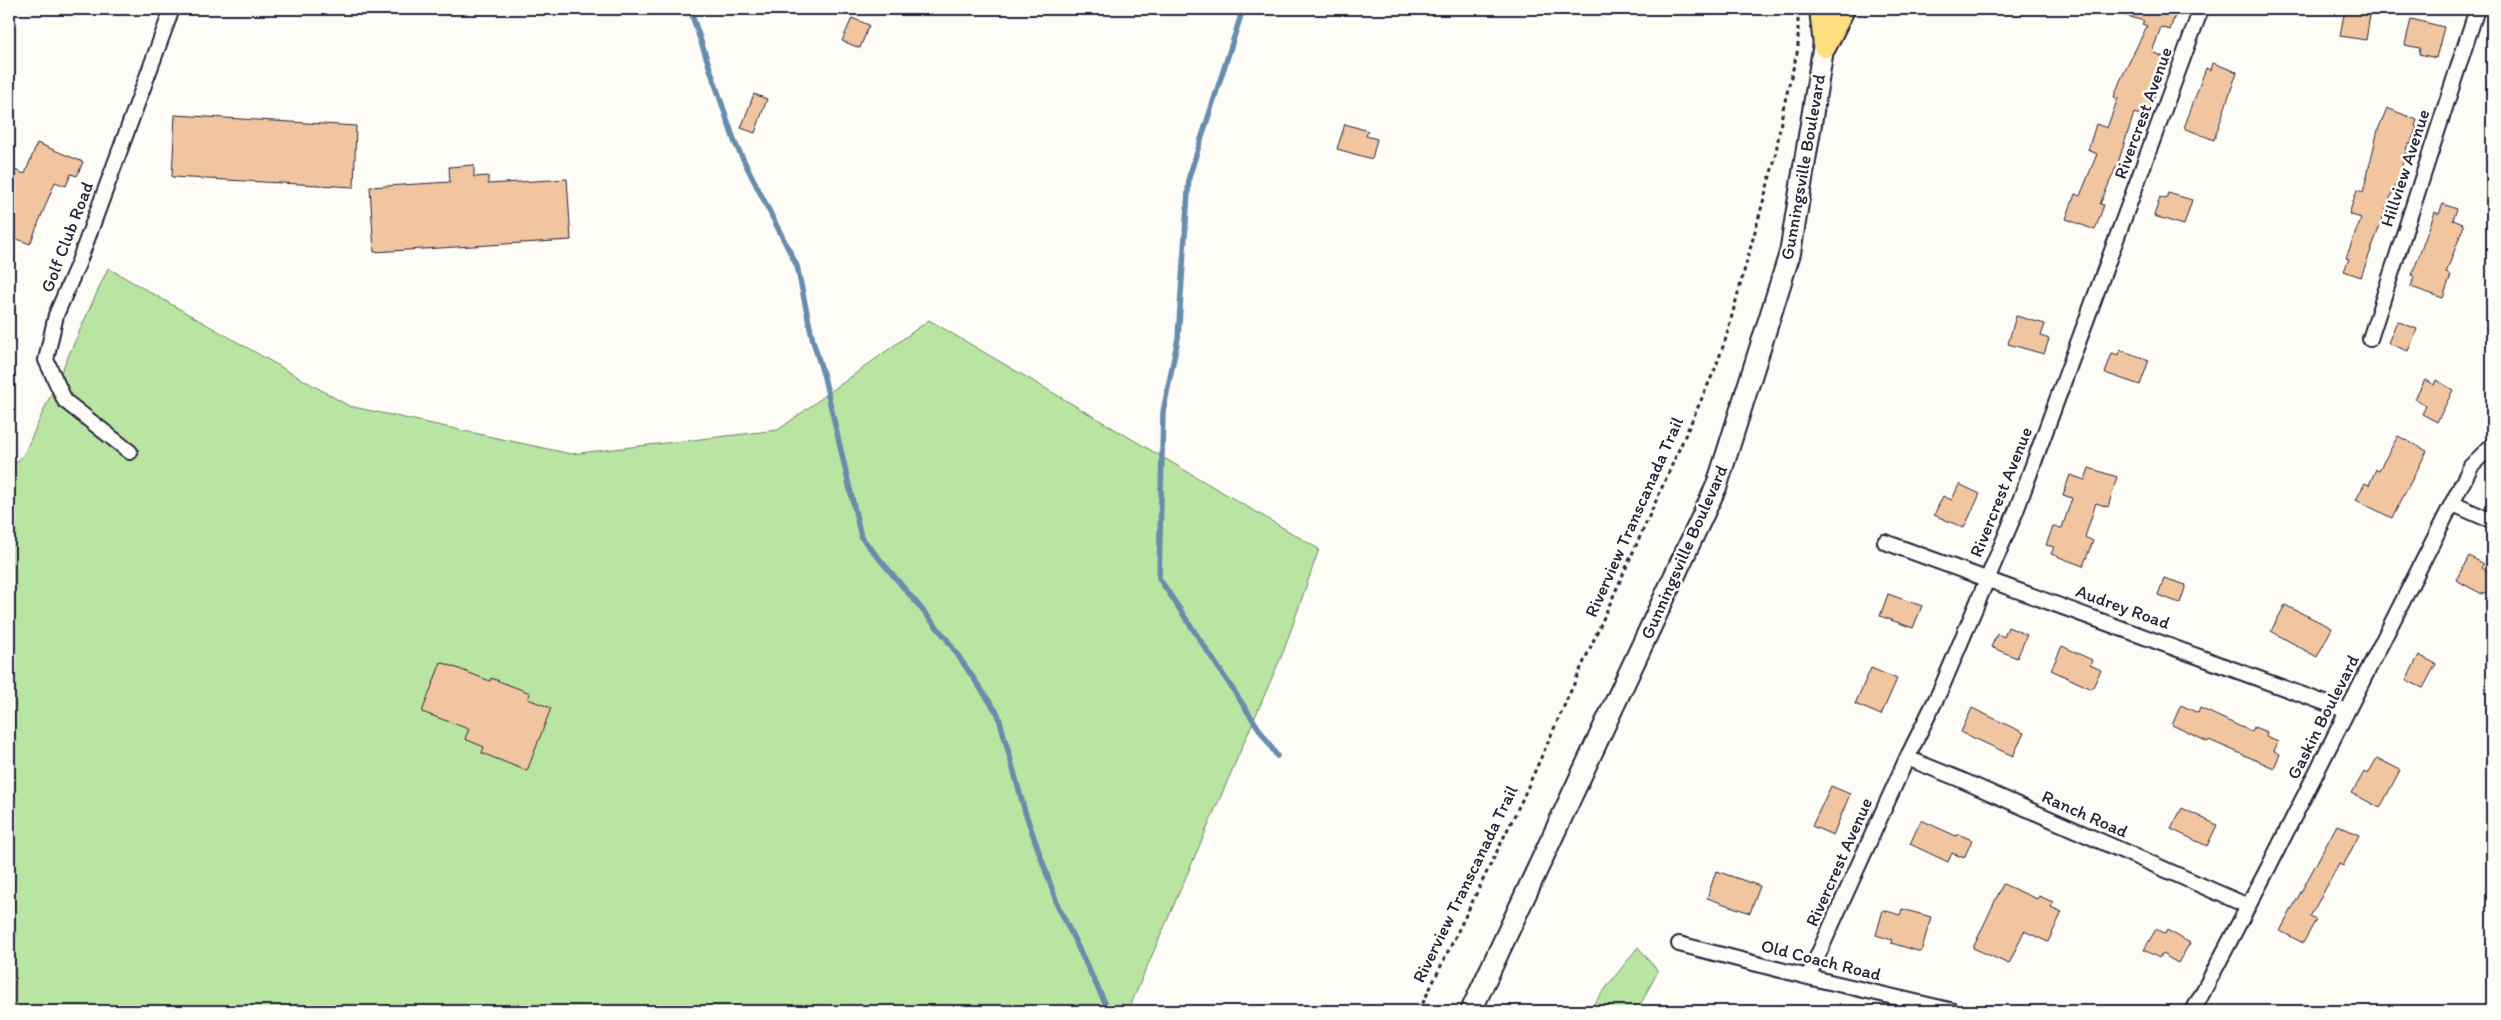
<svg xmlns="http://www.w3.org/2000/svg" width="2501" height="1020" font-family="Itim,sans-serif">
	<rect width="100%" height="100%" fill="#fdfcf7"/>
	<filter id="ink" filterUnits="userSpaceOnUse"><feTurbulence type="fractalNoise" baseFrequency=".02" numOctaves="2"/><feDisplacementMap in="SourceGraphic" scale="10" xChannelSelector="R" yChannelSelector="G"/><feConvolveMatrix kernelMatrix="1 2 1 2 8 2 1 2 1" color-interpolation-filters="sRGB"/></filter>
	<g filter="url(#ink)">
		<path fill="#b9e4a1" stroke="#6e836e" d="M108,268L349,406L571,454L778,430L929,320L1319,549L1284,650L1128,1011H9V471L24,454Z
			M1638,947L1658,971L1637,1011H1588Z"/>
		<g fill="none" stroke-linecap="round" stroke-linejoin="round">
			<path stroke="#698cad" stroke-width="5.5" d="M690,9L735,143L797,266L813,341L824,377L861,537L946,638L998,714L1025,812L1058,906L1109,1011
				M1243,9L1189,177L1178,338L1163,412L1159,578L1277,756"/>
		</g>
		<path fill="#f1c5a0" stroke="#22223b" d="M2118,9H2167L2176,12L2170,30L2161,27L2152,52L2168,59L2161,74L2163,75L2146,117L2134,113L2118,163L2100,204L2104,205L2095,230L2066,219L2075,194L2080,196L2097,154L2088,150L2096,124L2107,128L2118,98L2114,97L2120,81L2147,26L2142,24L2144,21L2117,13Z
			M2345,9H2371L2366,40L2340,36Z
			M852,18L869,25L860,48L842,41Z
			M2411,19L2444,27L2436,58L2419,54L2420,48L2405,45Z
			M2213,63L2237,72L2214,140L2184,128L2206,68L2211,70Z
			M754,94L767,99L755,133L741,128Z
			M2387,108L2417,120L2415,126L2417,127L2410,144L2408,143L2397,185H2395L2361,277L2344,271L2349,259L2346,258L2361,218L2349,214L2357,190L2363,192L2378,130Z
			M175,115L356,126L354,187L172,177Z
			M1345,124L1368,131L1366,136L1377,139L1372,159L1337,149Z
			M37,143L83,162L77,176L71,174L66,186L55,182L30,244L9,236V168L25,174Z
			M474,165V177L488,176V184L567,179L571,240L374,252L370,187L450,182L449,167Z
			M2168,193L2192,200L2184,225L2154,216L2160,197L2166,199Z
			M2443,204L2457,209L2453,220L2463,224V228L2446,273L2451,275L2443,298L2411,287L2414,276L2412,275L2435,212L2439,214Z
			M2016,316L2045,324L2041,336L2049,339L2044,354L2008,344Z
			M2397,321L2417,329L2408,351L2388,343Z
			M2120,350L2149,360L2140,385L2105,373L2112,353L2119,355Z
			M2425,380L2434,385L2436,380L2453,390L2437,422L2422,414L2426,406L2415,399Z
			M2398,436L2427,451L2392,518L2356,500L2365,483L2369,485L2376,469L2379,470Z
			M2089,468L2117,477L2108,507L2096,503L2085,537L2093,541L2083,566L2051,554L2054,547L2046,545L2053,527L2062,528L2072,498L2063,495L2070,475L2085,480Z
			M1959,484L1980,494L1964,528L1934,515L1943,496L1952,500Z
			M2469,556L2484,564L2481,568L2492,574V597L2483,592L2482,594L2456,580Z
			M2164,578L2186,585L2180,603L2158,595Z
			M1888,594L1922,606L1913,628L1880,616Z
			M2285,605L2332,628L2317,657L2271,631Z
			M2008,627L2027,635L2017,658L1991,647L1997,634L2004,637Z
			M2062,646L2092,660L2090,665L2101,670L2092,689L2051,670Z
			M2419,655L2436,664L2423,688L2406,680Z
			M441,662L490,681L491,678L530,693L528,699L551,708L527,771L482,753L484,747L465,739L469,729L422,712Z
			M1871,668L1897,679L1881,715L1855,704Z
			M2181,705L2198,713L2200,708L2252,732L2254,727L2267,732L2266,737L2278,742L2274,751L2280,754L2274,768L2209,740L2208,742L2172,725Z
			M1972,708L2024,733L2013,756L1961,732Z
			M2377,758L2400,770L2380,808L2352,793L2364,772L2368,774Z
			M1831,786L1850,794L1833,835L1812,826Z
			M2182,808L2217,825L2207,846L2171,829Z
			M1921,820L1956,836L1958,834L1972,840L1964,858L1952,853L1948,862L1910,844Z
			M2337,825L2359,835L2343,866L2339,864L2310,917L2316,920L2303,943L2280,931Z
			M1716,871L1760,886L1750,913L1707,898Z
			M2003,884L2037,899L2039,896L2053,902L2051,907L2062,912L2048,942L2024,931L2009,964L1973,948Z
			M1902,909L1931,917L1921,952L1891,943L1892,940L1876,935L1883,910L1900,915Z
			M2156,929L2165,934L2167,930L2190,943L2178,963L2162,954L2159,958L2144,950Z"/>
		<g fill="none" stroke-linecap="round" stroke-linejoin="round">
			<defs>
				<path id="minor" d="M2370,339L2477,9
					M130,452L65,401L46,360L56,315L78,264L172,9
					M2453,504L2492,521
					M1885,542L2347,711
					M1907,758L1959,779L2248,906
					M1679,944L1808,977L1954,1011
					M1808,977L1907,758L1941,689L2016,511L2201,9
					M2193,1011L2266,872L2471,466L2492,445"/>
				<path id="secondary" d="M1471,1011L1717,485L1790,253L1826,31"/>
				<path id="primary" d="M1821,9L1825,46
					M1825,46L1843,9"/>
			</defs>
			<use href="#minor" stroke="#22223b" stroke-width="18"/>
			<use href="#secondary" stroke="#22223b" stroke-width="24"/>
			<use href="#primary" stroke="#22223b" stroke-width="26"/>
			<path stroke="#22223b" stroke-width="3" stroke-dasharray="4 4" stroke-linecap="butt" d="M1419,1011L1522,800L1715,369L1725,341L1775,158L1783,109L1798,49V9"/>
			<use href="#minor" stroke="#fdfcf7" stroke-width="14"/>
			<use href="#secondary" stroke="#fdfcf7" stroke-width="20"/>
			<use href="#primary" stroke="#fedf80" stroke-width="22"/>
		</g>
	</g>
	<g text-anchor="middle" stroke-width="5" stroke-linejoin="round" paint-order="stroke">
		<g font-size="18" fill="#22223b" stroke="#fdfcf7">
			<text transform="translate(2143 113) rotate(-70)" y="6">Rivercrest Avenue</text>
			<text transform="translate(1803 167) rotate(-80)" y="6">Gunningsville Boulevard</text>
			<text transform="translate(2405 168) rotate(-72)" y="6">Hillview Avenue</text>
			<text transform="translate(67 237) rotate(-69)" y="6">Golf Club Road</text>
			<text transform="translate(2001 492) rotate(-68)" y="6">Rivercrest Avenue</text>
			<text transform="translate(1634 517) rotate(-66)" y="6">Riverview Transcanada Trail</text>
			<text transform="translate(1684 552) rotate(-66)" y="6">Gunningsville Boulevard</text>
			<text transform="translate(2123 607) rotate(20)" y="6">Audrey Road</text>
			<text transform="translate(2323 717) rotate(-63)" y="6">Gaskin Boulevard</text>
			<text transform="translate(2085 814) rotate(24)" y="6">Ranch Road</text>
			<text transform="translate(1839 862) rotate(-66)" y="6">Rivercrest Avenue</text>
			<text transform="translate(1465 884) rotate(-64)" y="6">Riverview Transcanada Trail</text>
			<text transform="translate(1821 960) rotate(14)" y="6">Old Coach Road</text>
		</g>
	</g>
	<rect width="2501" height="1020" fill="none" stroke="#fdfcf7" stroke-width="30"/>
	<rect x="15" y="15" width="2471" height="990" fill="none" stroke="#22223b" stroke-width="2" filter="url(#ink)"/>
</svg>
